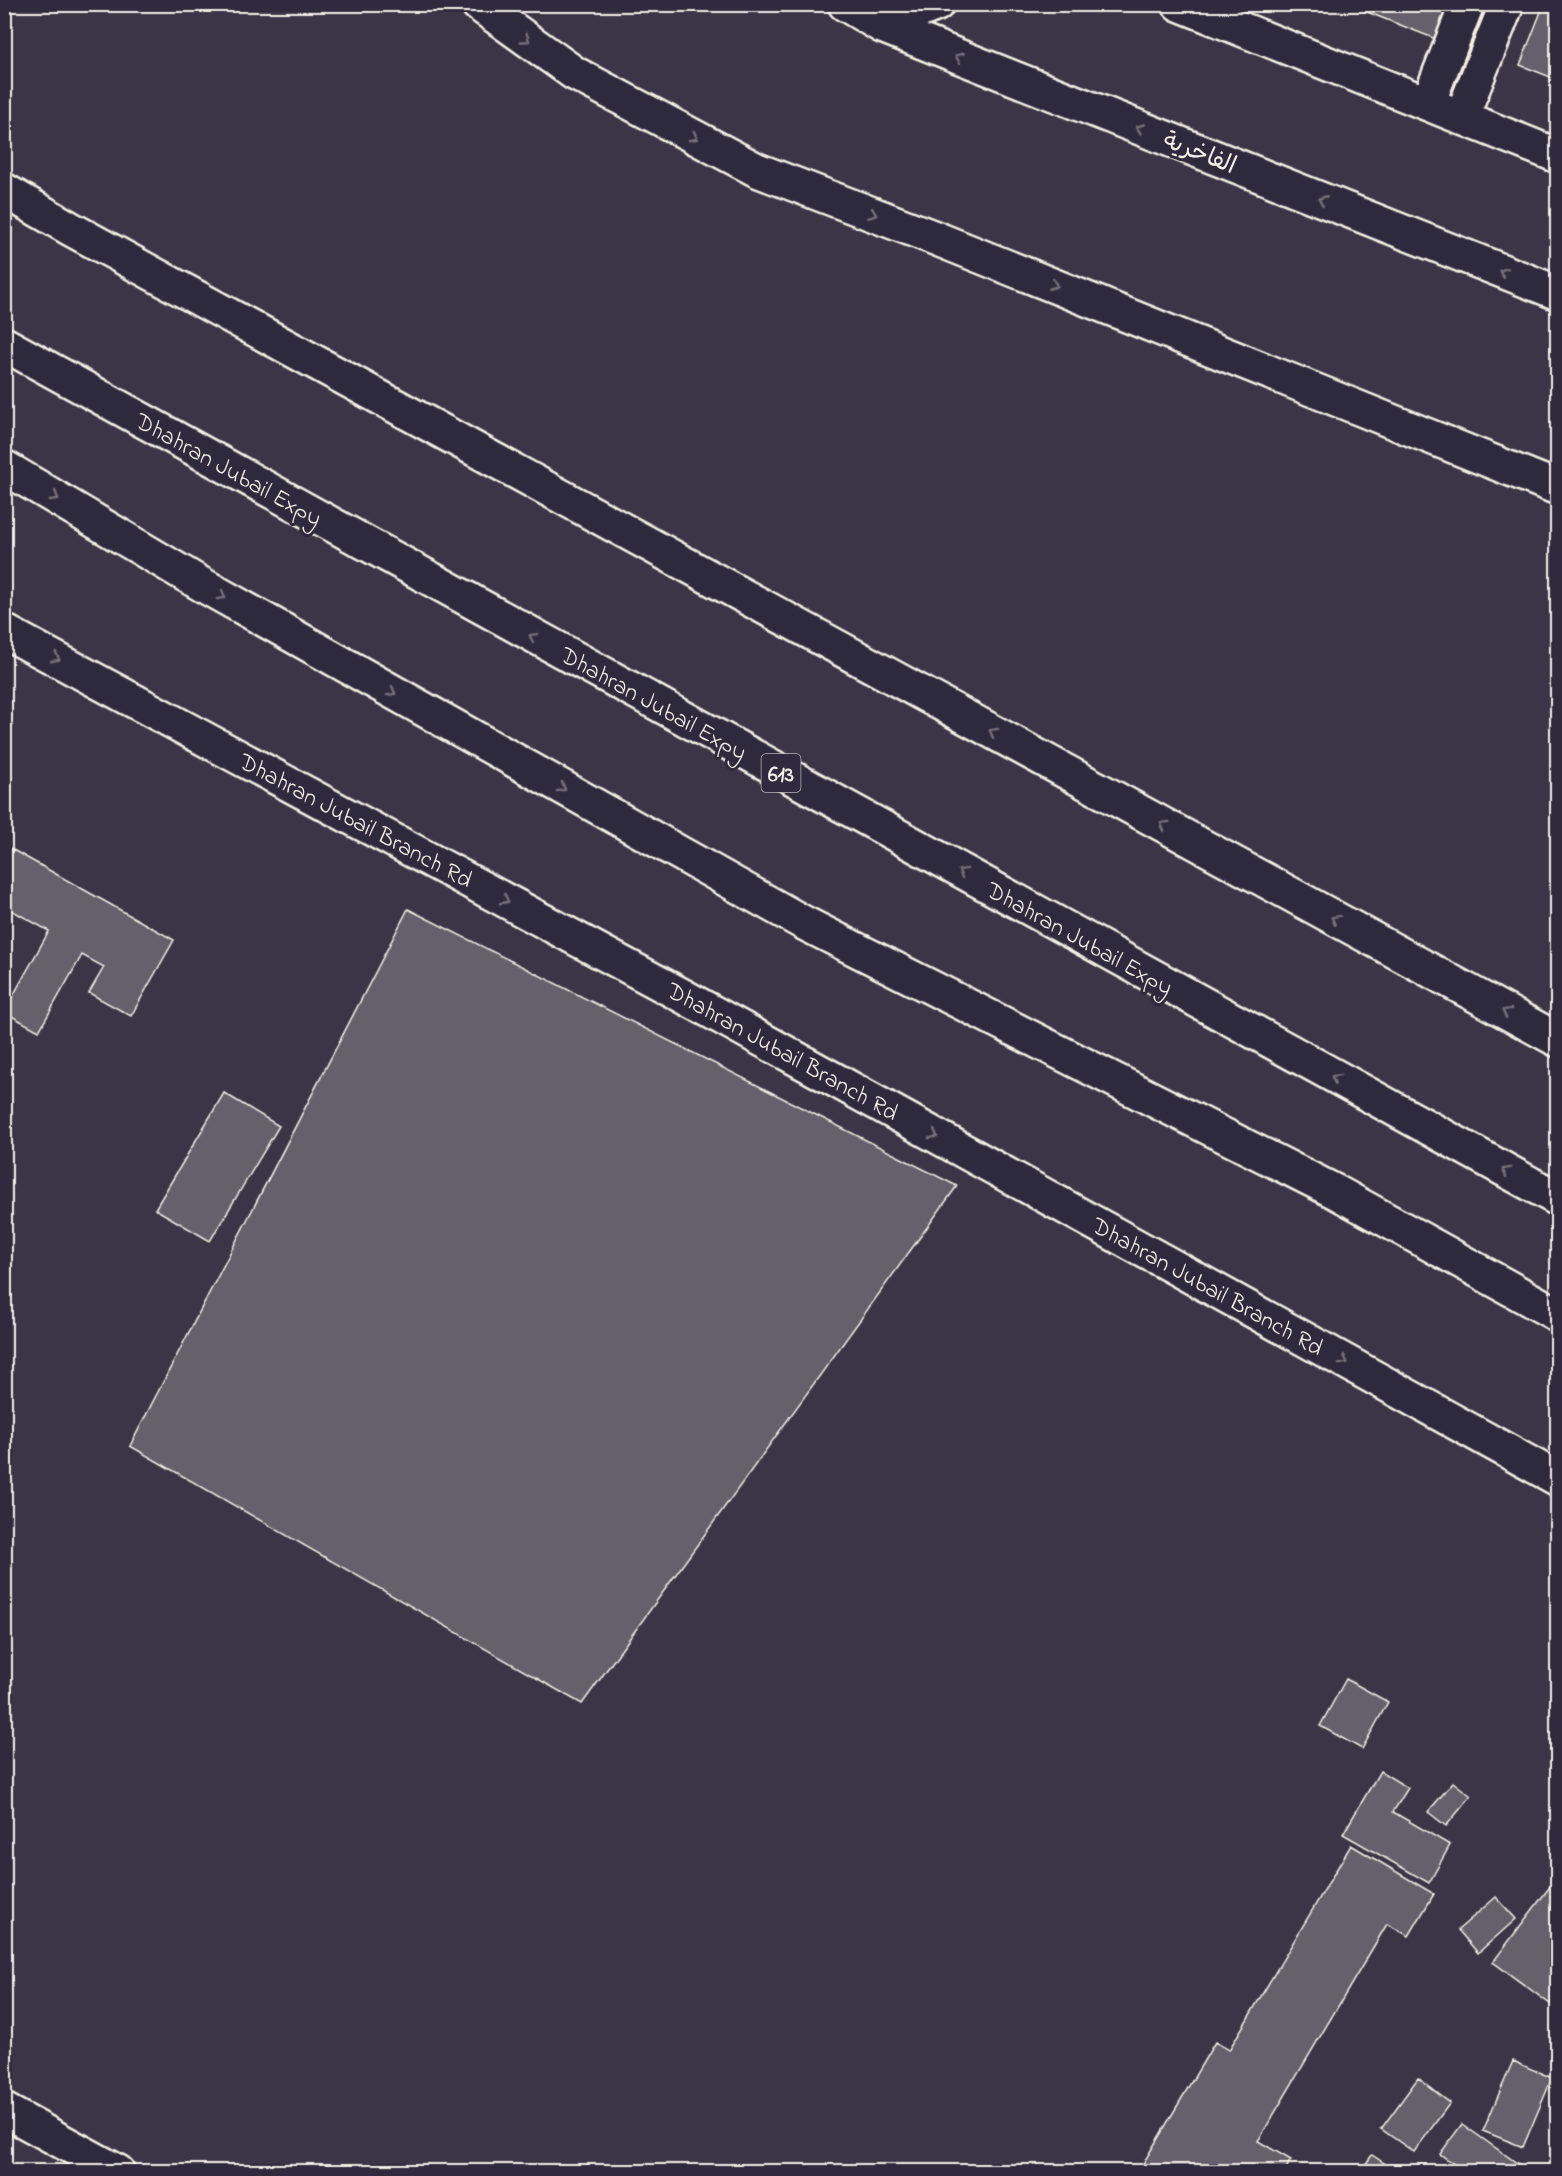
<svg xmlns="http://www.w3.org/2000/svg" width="1562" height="2176" font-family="'Indie Flower','Playpen Sans Arabic',sans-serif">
	<rect width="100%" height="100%" fill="#3b3647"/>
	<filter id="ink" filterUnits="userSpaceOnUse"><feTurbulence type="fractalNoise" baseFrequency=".0167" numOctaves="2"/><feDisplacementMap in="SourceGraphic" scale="12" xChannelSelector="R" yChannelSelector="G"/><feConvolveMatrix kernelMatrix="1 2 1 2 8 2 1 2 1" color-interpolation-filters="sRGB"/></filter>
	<g filter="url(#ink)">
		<path fill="#65616c" stroke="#f4f1e8" stroke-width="1.5" d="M1364,4H1456L1441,41L1362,10Z
			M1544,4H1558V80L1520,65Z
			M4,845L174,940L131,1016L89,993L104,967L82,955L39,1031L4,1012L49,931L4,906Z
			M408,909L957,1186L582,1704L130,1446Z
			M224,1093L279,1126L210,1241L155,1209Z
			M1346,1679L1388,1702L1362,1749L1320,1726Z
			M1380,1771L1408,1788L1393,1812L1450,1845L1429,1883L1343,1834Z
			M1453,1782L1471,1796L1446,1826L1428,1812Z
			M1351,1845L1434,1894L1409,1936L1387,1924L1258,2141L1291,2160L1284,2172H1148L1141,2167L1215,2042L1229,2050Z
			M1555,1880L1558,1882V1994L1550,2004L1493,1962Z
			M1496,1897L1516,1919L1478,1953L1458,1930Z
			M1513,2061L1552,2078L1523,2147L1483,2131Z
			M1418,2078L1450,2103L1414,2152L1381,2129Z
			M1462,2124L1521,2166L1517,2172H1465L1440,2154Z
			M1372,2155L1387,2165L1382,2172H1360Z"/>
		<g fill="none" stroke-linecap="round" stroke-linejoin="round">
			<defs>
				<path id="minor" d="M478,4L574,73L757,170L935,238L1558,488
					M845,4L882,26L1558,293
					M1179,4L1558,156
					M882,26L937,4
					M1428,103L1467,4
					M1461,118L1507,4
					M4,2110L118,2172"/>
				<path id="major" d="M4,190L71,229L1558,1040
					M4,631L683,996L1558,1479"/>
				<path id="highway" d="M4,344L1558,1199
					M4,467L201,584L804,923L1336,1192L1558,1315"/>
			</defs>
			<use href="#minor" stroke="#f4f1e8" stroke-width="38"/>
			<use href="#major" stroke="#f4f1e8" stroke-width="38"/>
			<use href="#highway" stroke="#f4f1e8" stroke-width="38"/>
			<use href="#minor" stroke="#2f2a3d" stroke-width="33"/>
			<use href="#major" stroke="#2f2a3d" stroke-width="33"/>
			<use href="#highway" stroke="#2f2a3d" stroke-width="33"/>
		</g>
		<defs><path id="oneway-chevron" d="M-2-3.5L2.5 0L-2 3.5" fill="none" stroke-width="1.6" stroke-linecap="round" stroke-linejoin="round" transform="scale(1.5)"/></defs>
		<g stroke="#747079">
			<use href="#oneway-chevron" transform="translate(526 39) rotate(36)"/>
			<use href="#oneway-chevron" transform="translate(959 57) rotate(-158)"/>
			<use href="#oneway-chevron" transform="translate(1140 128) rotate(-158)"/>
			<use href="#oneway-chevron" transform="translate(694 137) rotate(28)"/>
			<use href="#oneway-chevron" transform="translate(1322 200) rotate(-158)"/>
			<use href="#oneway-chevron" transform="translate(873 214) rotate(21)"/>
			<use href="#oneway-chevron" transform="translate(1503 272) rotate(-158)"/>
			<use href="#oneway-chevron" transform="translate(1054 285) rotate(22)"/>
			<use href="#oneway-chevron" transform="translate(55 497) rotate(31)"/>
			<use href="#oneway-chevron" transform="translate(222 596) rotate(29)"/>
			<use href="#oneway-chevron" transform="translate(533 637) rotate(-151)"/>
			<use href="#oneway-chevron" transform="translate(56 658) rotate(28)"/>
			<use href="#oneway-chevron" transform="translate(392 692) rotate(29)"/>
			<use href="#oneway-chevron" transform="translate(993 732) rotate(-151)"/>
			<use href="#oneway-chevron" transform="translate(562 788) rotate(29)"/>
			<use href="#oneway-chevron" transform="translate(1164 825) rotate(-151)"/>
			<use href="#oneway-chevron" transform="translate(962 872) rotate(-151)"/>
			<use href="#oneway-chevron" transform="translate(505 900) rotate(28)"/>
			<use href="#oneway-chevron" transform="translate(1335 919) rotate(-151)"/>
			<use href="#oneway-chevron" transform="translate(1506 1012) rotate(-151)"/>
			<use href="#oneway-chevron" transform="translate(1335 1078) rotate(-151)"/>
			<use href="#oneway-chevron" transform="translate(934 1135) rotate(29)"/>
			<use href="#oneway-chevron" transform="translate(1506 1171) rotate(-151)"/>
			<use href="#oneway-chevron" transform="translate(1344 1361) rotate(29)"/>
		</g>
	</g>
	<g text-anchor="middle" stroke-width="6" stroke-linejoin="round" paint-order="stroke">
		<rect fill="#2f2a3d" stroke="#b9b5b5" stroke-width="1.5" x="761.5" y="754" width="39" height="38" rx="4.5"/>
		<g font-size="22" font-weight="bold" fill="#f4f1e8">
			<text x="781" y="781">613</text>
		</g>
		<g font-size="24" fill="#f4f1e8" stroke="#2f2a3d">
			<text transform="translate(1200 152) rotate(22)" y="8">الفاخرية</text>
			<text transform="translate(229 469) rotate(29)" y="8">Dhahran Jubail Expy</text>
			<text transform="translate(654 703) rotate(29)" y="8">Dhahran Jubail Expy</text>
			<text transform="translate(356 820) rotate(28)" y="8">Dhahran Jubail Branch Rd</text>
			<text transform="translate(1080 938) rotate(29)" y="8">Dhahran Jubail Expy</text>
			<text transform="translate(783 1051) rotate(29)" y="8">Dhahran Jubail Branch Rd</text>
			<text transform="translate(1208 1286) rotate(29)" y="8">Dhahran Jubail Branch Rd</text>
		</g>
	</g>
	<rect width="1562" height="2176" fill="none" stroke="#2f2a3d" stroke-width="24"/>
	<rect x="12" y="12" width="1538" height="2152" fill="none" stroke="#f4f1e8" stroke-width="2" filter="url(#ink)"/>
</svg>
